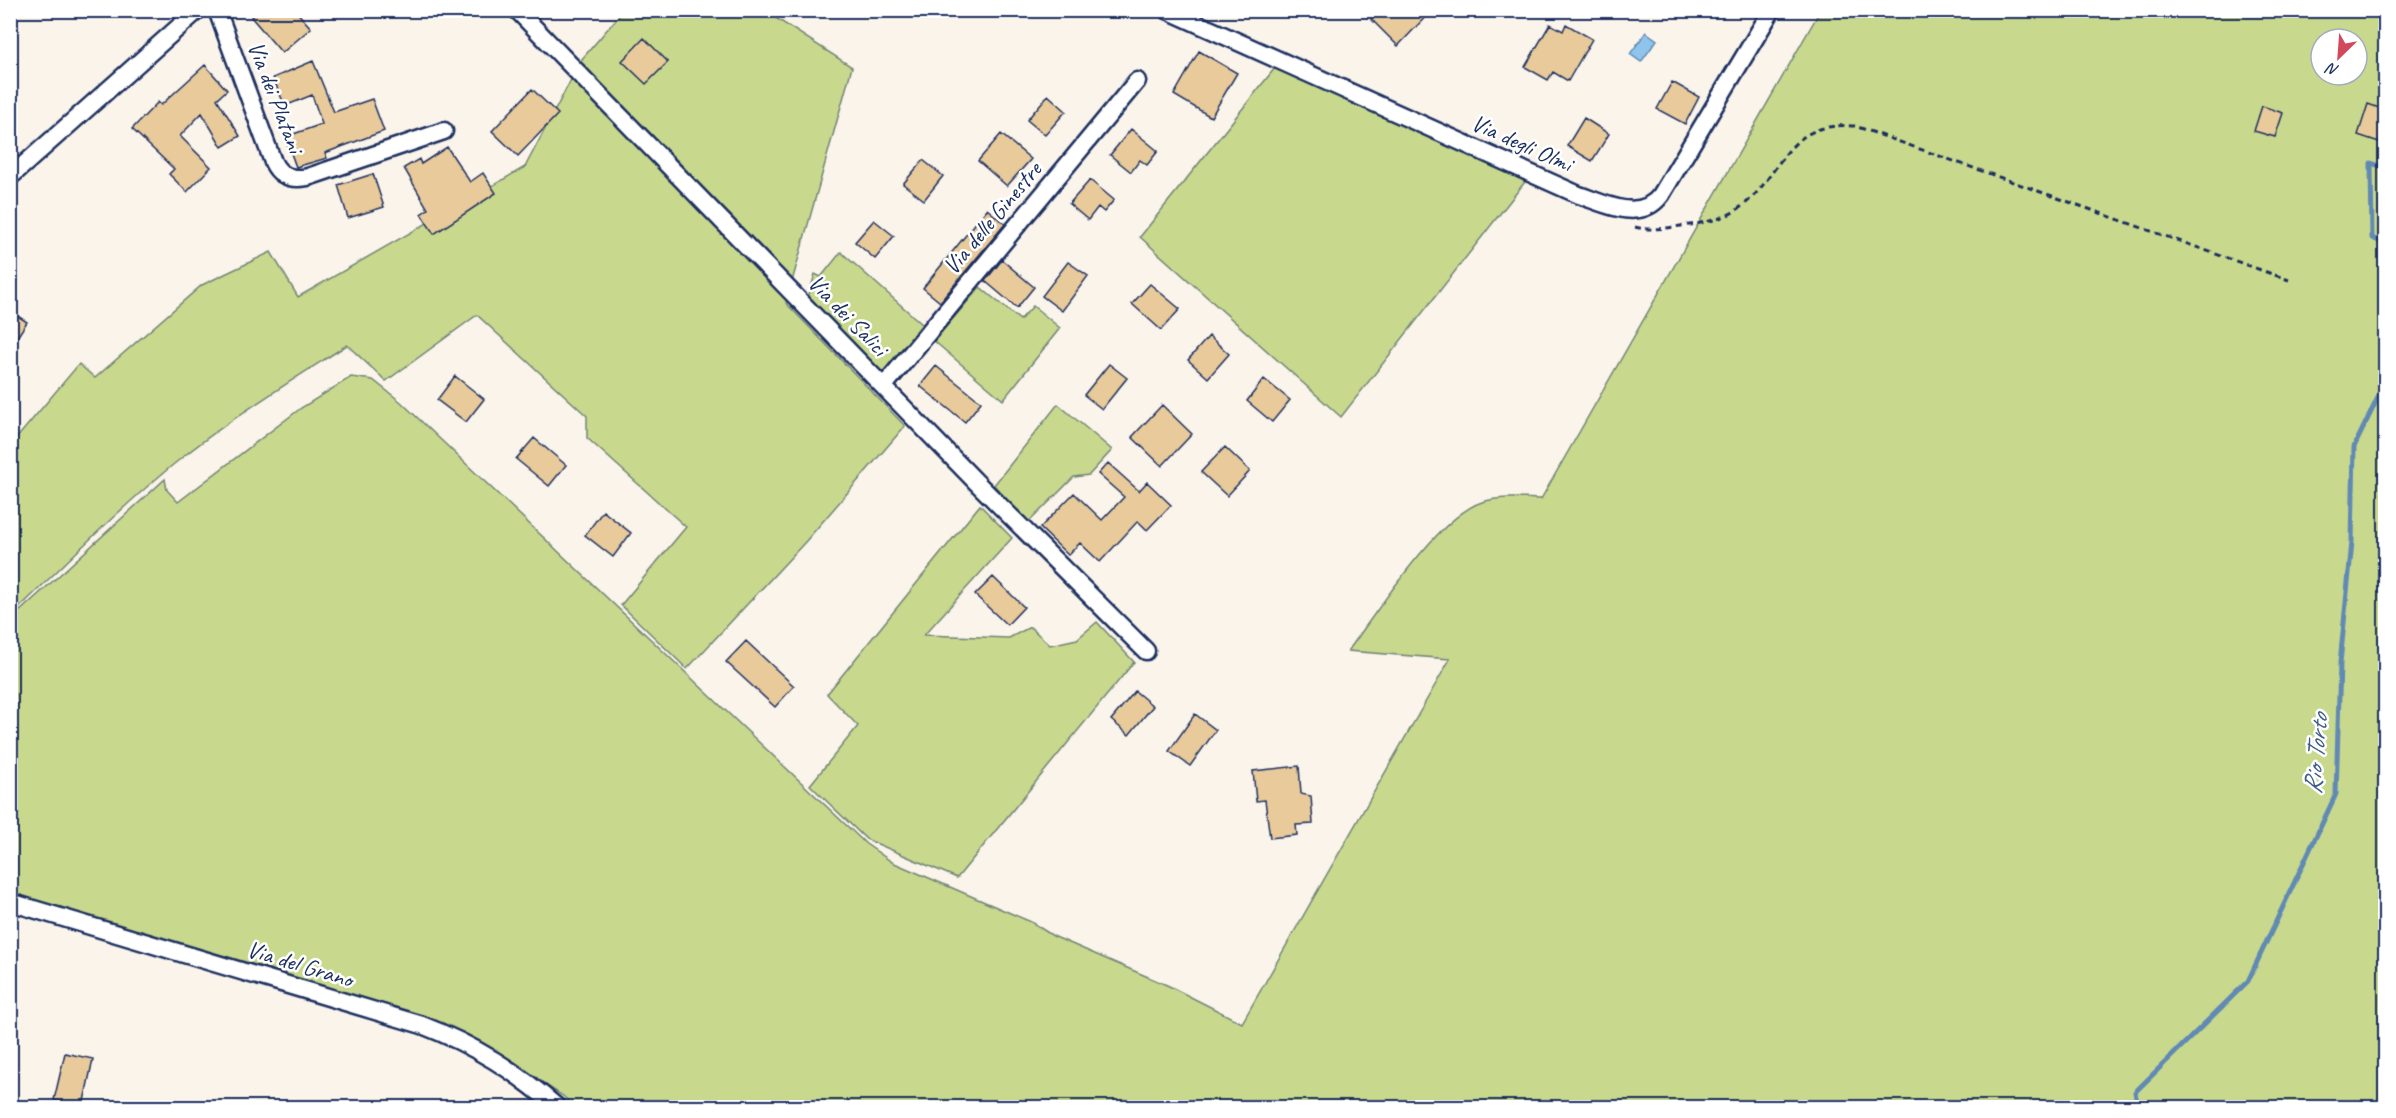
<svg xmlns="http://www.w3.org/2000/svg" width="2396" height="1118" font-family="Caveat,sans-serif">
	<rect width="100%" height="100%" fill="#faf4eb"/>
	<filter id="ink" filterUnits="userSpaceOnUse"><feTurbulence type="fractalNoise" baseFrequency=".0167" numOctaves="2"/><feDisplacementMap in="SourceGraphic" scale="12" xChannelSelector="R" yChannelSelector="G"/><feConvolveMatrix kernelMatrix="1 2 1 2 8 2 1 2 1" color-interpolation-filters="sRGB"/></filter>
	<g filter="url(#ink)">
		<path fill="#c8d98d" stroke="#728476" stroke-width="1.5" fill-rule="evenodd" d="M623,11H765L852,67L786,303L905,426L806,541L687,669L621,605L686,527L587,438V416L477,315L386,381L347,345C288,383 228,420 174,464C119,509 70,559 19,608L11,601L10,446L79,364L95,378L202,285L271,252L298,297L525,167L582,59Z
			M1820,11H2385V1107H575L563,1096L481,1043L343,996L11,895L10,605L20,611L165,479L167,490L178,502L301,408L351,377L373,380L401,402L866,844L892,862L1031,922L1053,936L1169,986L1242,1023L1450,659L1348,651C1377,612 1437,517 1482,502C1501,496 1521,498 1541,499ZM2321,39H2357V75H2321Z
			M1279,63L1528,178L1341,417L1140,237Z
			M841,252L922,324L881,374L808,298L815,274L821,277Z
			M980,287L1020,320L1033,306L1060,328L1003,400L934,341Z
			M1058,404L1112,450L1089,475L1074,477L1028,523L994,485Z
			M980,505L1012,538L924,635L1009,638L1030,627L1050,645L1077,639L1097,622L1134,662L957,878L866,839L810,785L858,726L827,694Z"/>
		<path fill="#8fc5ed" stroke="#6189b4" stroke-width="1.5" d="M1646,32L1657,40L1641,62L1630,54Z"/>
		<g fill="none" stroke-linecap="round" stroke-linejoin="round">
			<path stroke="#6189b4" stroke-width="5" d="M2386,168L2371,163L2372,238L2386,244
				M2138,1108L2135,1092L2248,981L2336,794L2340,663L2352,542L2354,447L2386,381"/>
		</g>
		<path fill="#e8ca9b" stroke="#1b2f5e" stroke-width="1.5" d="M258,10H295L311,28L282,53L251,17Z
			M1379,10H1432L1398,46L1371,19Z
			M1550,24L1563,31L1566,24L1592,39L1568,81L1553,72L1548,80L1525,67Z
			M644,38L668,62L646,84L622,61Z
			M1199,51L1237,73L1211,117L1174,95Z
			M313,61L334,112L372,99L384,131L325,153L327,158L296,167L285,137L322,124L312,95L285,106L273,78Z
			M205,65L227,90L217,99L240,136L222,147L202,113L180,136L211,167L187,192L169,174L174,169L132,129L158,102L161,105Z
			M1672,82L1699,97L1685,124L1657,109Z
			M532,89L558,114L518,156L492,131Z
			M1048,95L1066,111L1045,135L1027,120Z
			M2368,104L2385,110V144L2358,135Z
			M2262,106L2283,113L2275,137L2254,131Z
			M1584,118L1609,134L1592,161L1567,146Z
			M1131,129L1158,151L1147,165L1140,160L1131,172L1110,155Z
			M1001,134L1031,159L1007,186L978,161Z
			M447,147L470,182L483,173L496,193L434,234L421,214L428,209L404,168L419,159L421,164Z
			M923,160L943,176L924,200L903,184Z
			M373,174L384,207L348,218L338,185Z
			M1090,180L1114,200L1104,212L1098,207L1088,220L1069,204Z
			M987,209L1005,224L940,302L923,288Z
			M874,220L894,236L875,259L855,242Z
			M1002,260L1034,287L1017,308L985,281Z
			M1068,262L1088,276L1062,311L1042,296Z
			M1150,284L1180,309L1161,330L1132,304Z
			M10,311L27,322L10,348Z
			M1209,336L1229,354L1208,378L1188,360Z
			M1109,364L1127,378L1102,409L1084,395Z
			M936,366L981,402L965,422L920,386Z
			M455,376L484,399L466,422L437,400Z
			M1264,379L1290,400L1272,422L1247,401Z
			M1162,405L1192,434L1162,466L1132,437Z
			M534,438L566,465L549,486L516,459Z
			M1225,447L1250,471L1227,496L1201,472Z
			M1108,463L1139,491L1147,482L1171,505L1147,530L1138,521L1100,562L1080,543L1068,555L1040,528L1074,493L1102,520L1124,497L1098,474Z
			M603,511L631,533L613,557L585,535Z
			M993,577L1024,607L1007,625L975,595Z
			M746,641L794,686L775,707L726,662Z
			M1135,691L1153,706L1129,735L1111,720Z
			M1195,714L1216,730L1190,766L1169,751Z
			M1299,766L1301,794L1311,796L1313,824L1296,825L1297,835L1270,838L1265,800L1256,801L1253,771Z
			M65,1053L93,1059L83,1106L54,1100Z"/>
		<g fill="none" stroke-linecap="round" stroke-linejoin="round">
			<defs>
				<path id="minor" d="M217,10L273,162C280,177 292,180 308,177L444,131
					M517,10L981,487L1146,651
					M1167,10L1579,195C1606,204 1640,223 1661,195L1772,10
					M10,177L198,10
					M884,386L1137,81
					M10,902L422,1025C474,1045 516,1071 558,1108"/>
			</defs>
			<use href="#minor" stroke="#1b2f5e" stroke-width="21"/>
			<path stroke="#1b2f5e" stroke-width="3" stroke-dasharray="6 4.5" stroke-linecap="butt" d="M1635,227C1650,231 1666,228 1681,226C1699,224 1723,220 1738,209C1784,178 1781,120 1855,126L2289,280"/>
			<use href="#minor" stroke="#fff" stroke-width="16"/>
		</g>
	</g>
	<g text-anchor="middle" stroke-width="5" stroke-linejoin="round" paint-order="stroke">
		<g font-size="24" fill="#1b2f5e" stroke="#fff">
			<text transform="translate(276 97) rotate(69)" y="8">Via dei Platani</text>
			<text transform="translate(1522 143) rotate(24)" y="8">Via degli Olmi</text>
			<text transform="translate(992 218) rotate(-50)" y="8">Via delle Ginestre</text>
			<text transform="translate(848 315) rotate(46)" y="8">Via dei Salici</text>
			<text transform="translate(300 964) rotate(17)" y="8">Via del Grano</text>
		</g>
		<g font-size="26" font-style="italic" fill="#3e5c89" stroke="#fff">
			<text transform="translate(2315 754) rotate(-85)" y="9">Rio Torto</text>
		</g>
	</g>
	<rect width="2396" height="1118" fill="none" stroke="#fff" stroke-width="36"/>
	<rect x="18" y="18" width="2360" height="1082" fill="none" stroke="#1b2f5e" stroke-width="2" filter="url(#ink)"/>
	<g transform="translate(2339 57) rotate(205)"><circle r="28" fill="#ffffff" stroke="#a4acbf" stroke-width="1.5"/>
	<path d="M0-4.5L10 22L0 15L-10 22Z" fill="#d1495b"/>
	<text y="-9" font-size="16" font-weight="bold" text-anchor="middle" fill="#1b2f5e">N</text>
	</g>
</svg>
